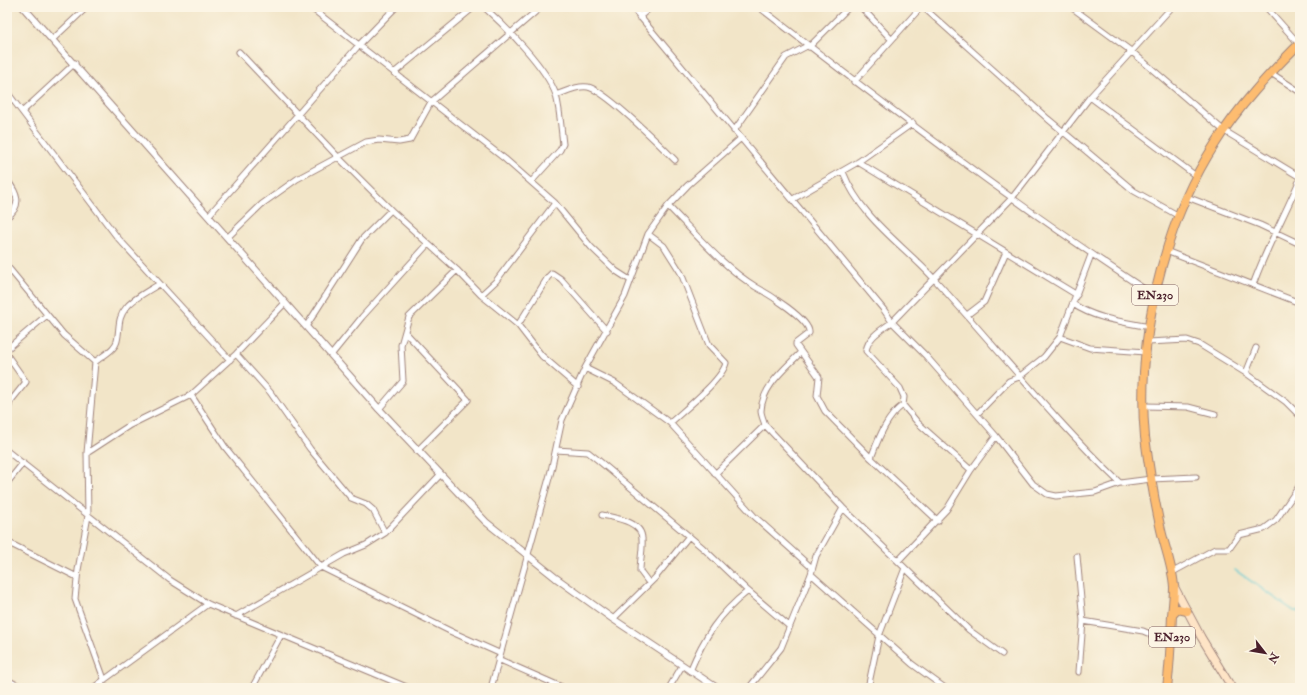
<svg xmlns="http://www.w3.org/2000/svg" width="1307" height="695" font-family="'IM FELL Double Pica',serif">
	<rect width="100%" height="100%" fill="#fcf5e5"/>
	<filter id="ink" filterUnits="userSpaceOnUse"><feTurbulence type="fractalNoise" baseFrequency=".025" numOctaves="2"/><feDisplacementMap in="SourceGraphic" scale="8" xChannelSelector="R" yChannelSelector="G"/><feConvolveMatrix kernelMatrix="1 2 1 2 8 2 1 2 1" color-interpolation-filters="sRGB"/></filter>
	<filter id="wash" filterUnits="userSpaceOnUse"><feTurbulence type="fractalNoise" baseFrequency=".012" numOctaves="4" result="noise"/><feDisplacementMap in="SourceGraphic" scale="16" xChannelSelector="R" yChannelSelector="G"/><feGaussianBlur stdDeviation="0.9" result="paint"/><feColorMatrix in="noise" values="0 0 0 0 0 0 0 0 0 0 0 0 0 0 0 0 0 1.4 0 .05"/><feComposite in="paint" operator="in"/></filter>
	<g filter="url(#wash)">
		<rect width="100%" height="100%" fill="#f2e5c8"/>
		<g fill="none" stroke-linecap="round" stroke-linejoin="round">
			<path stroke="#5dcad4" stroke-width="1.5" d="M1235,570L1294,611L1300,612"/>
		</g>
	</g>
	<g filter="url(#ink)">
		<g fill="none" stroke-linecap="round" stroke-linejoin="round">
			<defs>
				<path id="minor" d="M310,7L505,159L555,203L591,247L616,271L630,280
					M484,7C505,26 547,68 556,95C560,110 561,128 563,144L560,150L531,182
					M632,7L884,310L892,322L926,356L996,436L1033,484L1047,494L1056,496L1095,492L1120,483L1151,479L1196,477
					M759,7C888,107 1018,207 1155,296
					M861,7L891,39
					M923,7L1048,119L1134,191L1179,216
					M1071,7L1131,51L1223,130L1300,177
					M1266,7L1299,44
					M639,17L651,7
					M53,39L87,7
					M809,47L849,7
					M239,52L338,157L391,210L457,270L481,295L518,325L542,356L578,387
					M394,73L474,7
					M1271,73L1300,92
					M854,82L921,7
					M7,92L117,237L230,360
					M556,95C565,92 578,85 588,87C606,91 660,145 675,160
					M1090,97L1196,176
					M23,111L75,63
					M734,131L786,57L807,46
					M858,162L1077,295
					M843,172C862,220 903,244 936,281C998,349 1054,420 1120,483
					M7,180C17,193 23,205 7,217
					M1187,197L1260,225L1300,244
					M793,199L858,162L913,123
					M668,206C696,234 722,266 756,287C767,293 811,320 809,333L796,343V345L819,377L817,396L825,411L871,458L938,521
					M209,215L359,45L396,7
					M648,234L664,246L681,273L709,345L726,363C722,380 684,410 670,423
					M228,237L262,204L297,179L366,142L379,140L399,142L410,140L431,102L541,7
					M1166,251L1300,303
					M7,266L64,335L95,362
					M1253,285C1266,248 1285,215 1300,179
					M481,295L496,281L555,203
					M1073,304C1095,319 1124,322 1150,327
					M967,315L984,302L1006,252
					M307,325L362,239L391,210
					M518,325L548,277L552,273L561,279L607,331
					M405,332L468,400L417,451
					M1060,337L1090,348L1146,352
					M1148,342L1187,340L1199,344L1246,373L1286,402L1300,416
					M7,349L47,315
					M801,352C786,368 762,386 761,411C761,415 764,421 765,425L843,508L905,568L969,630L1002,654
					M236,354L270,392L310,449L351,498L366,504L373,510L385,533
					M332,354L362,317L428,244
					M7,355L26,382L10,402L7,413
					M585,368L615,383L670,423L754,516L812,568
					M1246,373L1256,348
					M191,395L225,447L321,567L452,632L499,653
					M903,405L904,397L900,388L866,351C868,337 881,330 892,322L1012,198L1090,97L1172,7
					M1145,406L1188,407L1215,414
					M379,409L403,381L401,345L409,317L457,270
					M977,414L1009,381L1019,377L1044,357L1060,337L1091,255
					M556,450L588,452L598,460L703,548L748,591L789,626
					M7,451L170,580L208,604L409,688
					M87,453L130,425L191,395L236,354L285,303
					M871,458C878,440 886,417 903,405L918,423L971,470
					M715,474L765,425
					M7,483L23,463
					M602,515C615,518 642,521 642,539C643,550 640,560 640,571L649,583
					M7,542L77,577
					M1077,556L1083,621L1079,672
					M898,561L947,509L971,470L996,436
					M1171,573L1215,549H1229L1239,535L1264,529L1276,520L1300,485
					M811,574L912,664L945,688
					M236,616L344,554L366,545L385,533L440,475
					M613,619L655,578L689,536
					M1083,621L1143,631L1150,634L1152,637L1172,640
					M498,659L564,688
					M690,671C704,637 719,614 748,591
					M104,679L75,599L78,570L88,516L87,453L95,362C102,356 115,350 117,341C120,329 117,318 126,308C133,298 149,291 159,284
					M7,680L23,688
					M99,684L107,688
					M93,688L208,604
					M252,688L281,635
					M491,688L551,471L562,420L585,368L625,296L648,234L668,206L688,185L740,139
					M669,688L682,666
					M749,688L781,648L811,574L816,556L843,508
					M868,688L879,636L905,568"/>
				<path id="tertiary" d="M23,7L379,409L486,522L556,578L613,619L717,688"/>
				<path id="secondary" d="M1174,586L1201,637L1232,688"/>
				<path id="primary" d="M1172,615L1178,609L1187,611
					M1167,688C1170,664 1171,640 1172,615C1173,606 1174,597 1174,587C1173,568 1165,548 1161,530C1154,499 1149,468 1145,437C1136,342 1163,224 1215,144C1238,107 1269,74 1300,43"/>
			</defs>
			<use href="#minor" stroke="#9e827a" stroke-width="7"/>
			<use href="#tertiary" stroke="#9e827a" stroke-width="8"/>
			<use href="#secondary" stroke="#9e827a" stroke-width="9"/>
			<use href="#primary" stroke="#9e827a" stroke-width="10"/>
			<use href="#minor" stroke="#fff" stroke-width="5"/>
			<use href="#tertiary" stroke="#fff" stroke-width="6"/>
			<use href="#secondary" stroke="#fee4c6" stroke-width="7"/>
			<use href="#primary" stroke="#fdbc70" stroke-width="8"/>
		</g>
	</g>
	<g text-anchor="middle" stroke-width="3" stroke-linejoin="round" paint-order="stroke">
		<g fill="#fcf5e5" stroke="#7f5f63" stroke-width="1">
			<rect x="1132" y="285" width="46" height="20" rx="3"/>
			<rect x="1149" y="627" width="46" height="20" rx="3"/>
		</g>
		<g font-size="12" font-weight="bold" fill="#4a1f2b">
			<text x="1155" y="299">EN230</text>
			<text x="1172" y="641">EN230</text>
		</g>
	</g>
	<rect width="1307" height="695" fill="none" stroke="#fcf5e5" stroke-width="24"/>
	<g transform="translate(1265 653) rotate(121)" stroke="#fcf5e5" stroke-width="3" paint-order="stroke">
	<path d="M0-3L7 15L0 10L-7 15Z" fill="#4a1f2b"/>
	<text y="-6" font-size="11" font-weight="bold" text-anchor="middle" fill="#4a1f2b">N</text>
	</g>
</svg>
